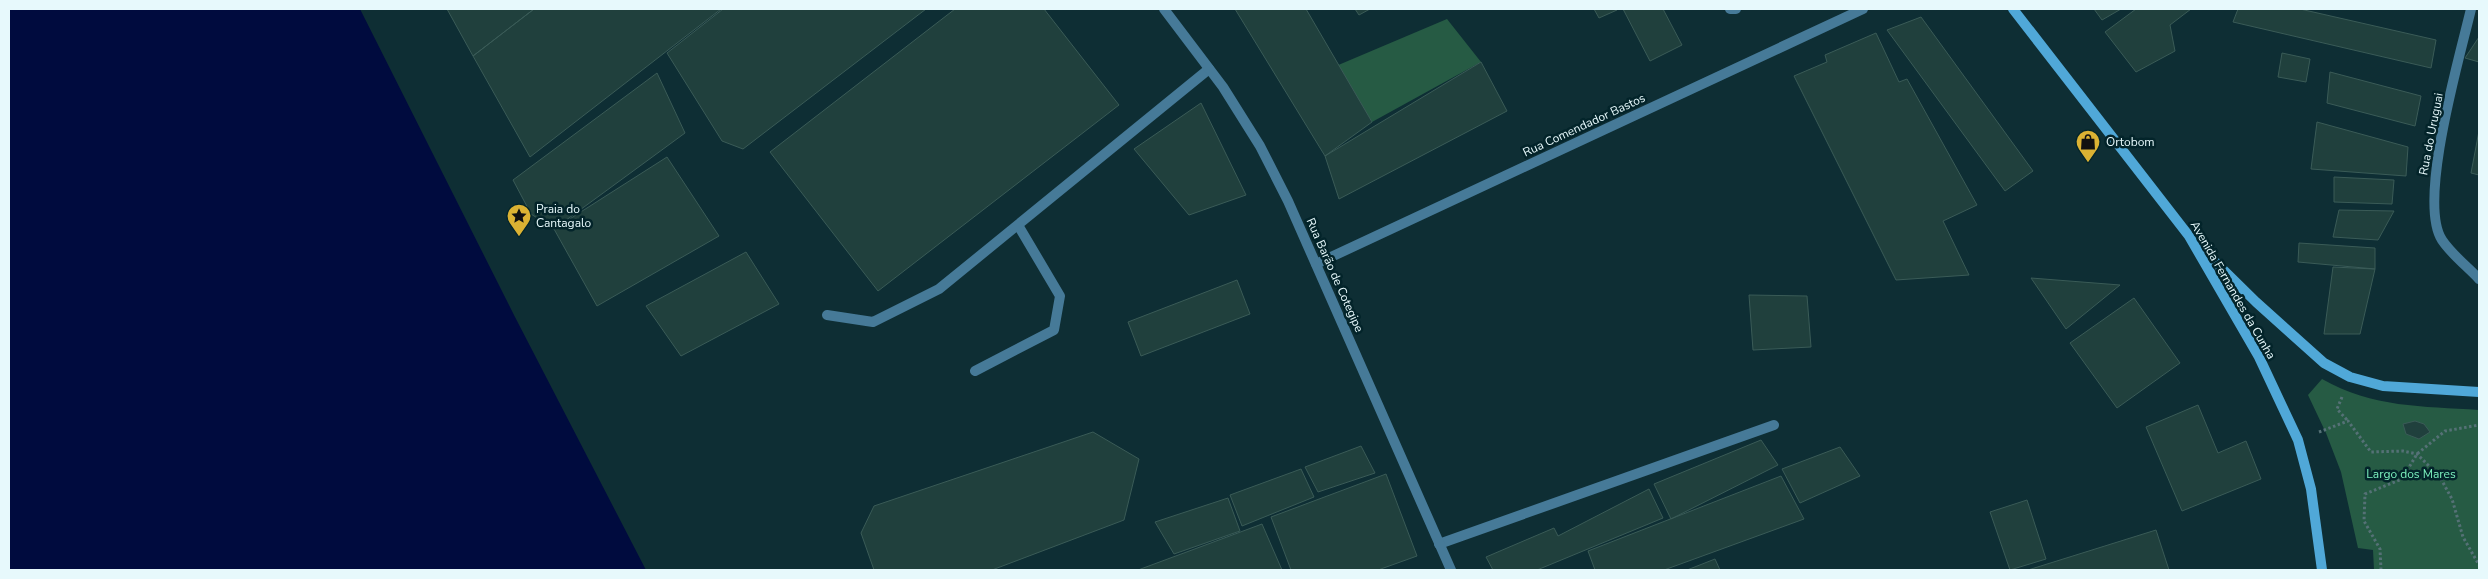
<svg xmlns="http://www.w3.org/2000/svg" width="2488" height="579" font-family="'Nunito Sans',sans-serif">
	<rect width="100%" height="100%" fill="#0e2e34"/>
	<path fill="#265b44" d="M1447,19L1481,62L1372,122L1336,66Z
		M2322,379C2373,408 2422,406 2479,410V570H2374L2373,550L2358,548L2341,472L2326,433L2308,395Z"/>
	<path fill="#000b3e" d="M9,9H360L515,317L646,570H9Z"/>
	<path fill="#20403d" stroke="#3a5b57" d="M447,9H534L473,56Z
		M534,9H721L530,157L473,56Z
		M723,9H926L743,149L722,141L667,53Z
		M955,9H1044L1119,105L878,291L770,152Z
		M1235,9H1306L1372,122L1325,156Z
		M1355,9H1370L1359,15Z
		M1594,9H1617V10L1599,18Z
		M1623,9H1663L1682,45L1650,61Z
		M2094,9H2121L2102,20Z
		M2136,9H2191L2170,25L2175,51L2136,72L2105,32Z
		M2238,9H2300L2436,40L2431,68L2233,22Z
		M1921,17L2033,171L2005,191L1887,30Z
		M1876,33L1899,82L1907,79L1977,205L1943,221L1969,275L1896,280L1794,76L1827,62L1825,55Z
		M2479,37V62L2465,58Z
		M2282,53L2310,59L2306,82L2278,77Z
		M1481,62L1507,111L1339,199L1325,156Z
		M2330,72L2421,96L2415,126L2327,103Z
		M657,73L685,133L554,229L531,214L513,180Z
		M1201,103L1246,195L1189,215L1134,149Z
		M2317,122L2408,147L2406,176L2311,169Z
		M2479,131V175L2471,173Z
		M667,157L719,236L597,306L554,229Z
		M2334,177L2394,180L2392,204L2334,202Z
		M2339,210L2394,211L2378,240L2333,237Z
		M2299,243L2375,248V269L2298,262Z
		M746,252L779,304L681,356L646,306Z
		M2333,267L2375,269L2360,334H2324Z
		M2031,278L2120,285L2066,329Z
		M1237,280L1250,314L1141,356L1128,322Z
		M1749,295L1807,296L1811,347L1753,350Z
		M2134,298L2180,363L2117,408L2070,343Z
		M2198,405L2218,453L2246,441L2261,479L2182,511L2146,427Z
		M2415,421L2424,424L2430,432L2419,439L2406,434L2403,424Z
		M1093,432L1139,459L1124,520L992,570H874L861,533L874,506Z
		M1761,440L1778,465L1671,519L1654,484Z
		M1361,446L1375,473L1318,492L1305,467Z
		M1840,447L1860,476L1800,503L1782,469Z
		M1301,469L1314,497L1242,526L1230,495Z
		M1386,474L1417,556L1378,570H1291L1271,517Z
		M1781,476L1804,519L1664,570H1595L1588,551Z
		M1649,489L1663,518L1537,570H1493L1486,557L1554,528L1558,536Z
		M1228,498L1240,531L1174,554L1155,522Z
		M2027,500L2046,559L2010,570L1990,512Z
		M1262,524L1282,570H1138Z
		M2156,530L2169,570H2028Z
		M1715,559L1720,570H1687Z"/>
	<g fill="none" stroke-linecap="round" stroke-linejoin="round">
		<path stroke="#557176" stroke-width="3" stroke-dasharray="2.5 2.5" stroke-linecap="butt" d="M2342,397L2337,409L2348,421
			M2319,432L2348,421L2371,452L2403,451L2417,454L2427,464L2441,479L2452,499L2463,537L2479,565
			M2381,570L2380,549L2364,521L2365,494L2402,479L2417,454L2445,431L2479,425"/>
		<path stroke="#467a98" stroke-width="10" d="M1730,9H1736
			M827,315L873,322L939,289L1209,69
			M975,371L1054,330L1060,296L1018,225
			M1439,544L1774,425"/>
		<path stroke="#467a98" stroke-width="10" d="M1316,264L1863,9"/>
		<path stroke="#467a98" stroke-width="10" d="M1164,9L1223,87L1260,146L1288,201L1451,570
			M2471,9C2460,56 2417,202 2442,240C2452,255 2468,267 2479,279"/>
		<path stroke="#50a8d8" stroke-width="10" d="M2013,9L2189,236L2259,357L2298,440L2311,489L2322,570
			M2199,246L2256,302L2324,363L2350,377L2383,386L2479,392"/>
	</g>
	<defs>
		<symbol id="shop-pin" viewBox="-11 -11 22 30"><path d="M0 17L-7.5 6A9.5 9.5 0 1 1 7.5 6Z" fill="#dbb233" stroke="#03242a"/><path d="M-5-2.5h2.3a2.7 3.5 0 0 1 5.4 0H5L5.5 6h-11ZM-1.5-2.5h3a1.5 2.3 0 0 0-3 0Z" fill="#111"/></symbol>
		<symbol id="sight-pin" viewBox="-11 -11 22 30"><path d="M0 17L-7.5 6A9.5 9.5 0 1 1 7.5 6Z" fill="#dbb233" stroke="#03242a"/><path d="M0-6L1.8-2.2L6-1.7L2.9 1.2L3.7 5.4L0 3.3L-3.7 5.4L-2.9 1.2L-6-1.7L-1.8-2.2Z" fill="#111"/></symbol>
	</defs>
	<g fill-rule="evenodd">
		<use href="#shop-pin" x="2074" y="128" width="28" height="38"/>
		<use href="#sight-pin" x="505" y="202" width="28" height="38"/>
	</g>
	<g text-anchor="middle" stroke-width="5" stroke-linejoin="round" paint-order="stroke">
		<g font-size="12" fill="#e7f9fc" stroke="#03242a">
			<text transform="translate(1584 125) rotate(-25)" y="4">Rua Comendador Bastos</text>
			<text transform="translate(2431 134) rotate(-79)" y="4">Rua do Uruguai</text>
			<text transform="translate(1335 275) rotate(66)" y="4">Rua Barão de Cotegipe</text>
			<text transform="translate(2233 290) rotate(60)" y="4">Avenida Fernandes da Cunha</text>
		</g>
		<g font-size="12" fill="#e7f9fc" stroke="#03242a" text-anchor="start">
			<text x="2106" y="146">Ortobom</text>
			<text x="536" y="213">Praia do<tspan x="536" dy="14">Cantagalo</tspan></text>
		</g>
		<g font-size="12" fill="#7df3bf" stroke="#03242a">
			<text x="2411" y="478">Largo dos Mares</text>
		</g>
	</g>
	<rect width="2488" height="579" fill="none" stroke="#e7f9fc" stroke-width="20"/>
</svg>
